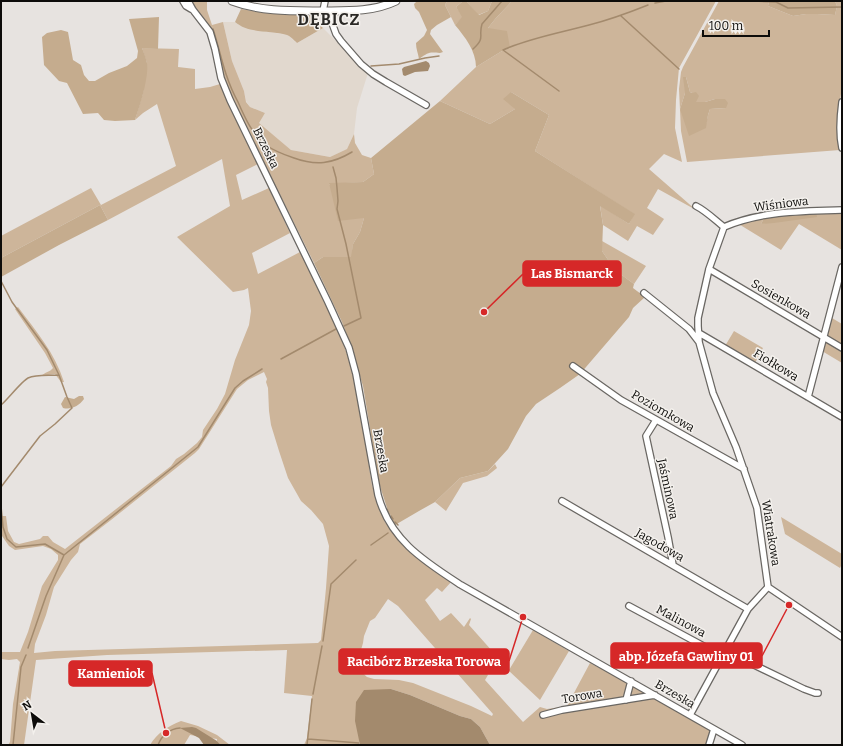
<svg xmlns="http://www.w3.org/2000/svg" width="843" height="746" font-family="Bitter,serif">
	<rect width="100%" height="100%" fill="#e7e3e0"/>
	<path fill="#e1d8ce" d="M223,22H235L239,25L251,29L288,35L297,43L323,28L368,73L357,108L354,134L347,149L330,157L291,150L258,123L265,113L250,107L246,101L244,91L232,61Z"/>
	<path fill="#cdb59a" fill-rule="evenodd" d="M192,1H207V10L212,25L223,22L232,61L244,91L246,102L250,107L265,113L259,123L291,150L330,157L347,149L354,134L355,143L362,155L371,158L374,174L363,182L329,184L364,218L360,232L353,244L352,257H323L314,263L238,110L223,76L219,51L216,39L212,30L196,9Z
		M447,1H463L456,7L463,17L455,25L445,5Z
		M466,1H492L488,11L478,15Z
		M512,1H716L679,68L676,100L675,128L682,162L664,154L649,169L696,210L658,189L647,208L664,219L653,235L637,226L628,241L603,225L600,205L629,224L634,214L535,151L549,115L511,92L515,109L490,124L440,101L476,67L502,51L510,48L488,28L496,18Z
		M719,1H769L768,6L793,16L806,14H817L835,15L837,6L835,1H842V88L839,106L840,150L687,162L681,131L679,89L681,72L683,67ZM686,77L690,92L692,93L696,102H705L715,99L726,108L710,109L708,115L705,128L680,109L685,93Z
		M142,48L179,49L178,67L195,69V89L210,87L220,84L258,164L236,175L242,200L269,188L290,233L252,253L258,274L300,252L339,331L352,369L368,450L369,467L372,485L379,507L385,522L403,544L414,555L434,571L452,581L442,592L437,588L425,600L440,621L451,613L464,627L470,618L471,619L469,625L509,670L533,630L569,651L540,700L508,670L489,652L478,663L488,675L485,680L523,722L540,707L547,709L567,706L590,663L621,679L711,729L708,745H490L480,727L471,719L460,716L410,695L391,689L359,743L360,745H304L307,738L312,696L284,693L287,650L107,655L36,660L24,745H8L10,742L13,704L20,662L17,659L9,660L1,659V652H20L28,632L42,586L58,560V555L51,549L43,546L15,550L9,546L2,536L1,516H6L8,531L14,542L19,544L40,539L43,536H48L53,542L65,549L171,466L176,459L184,454L197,443L202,437L203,430L217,409L225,394L235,360L249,325L251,311L248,288L244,290L233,292L177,237L230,206L222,159L108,220L100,205L1,258V236L91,188L101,205L176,166L157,104L143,113L135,120L143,93L147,63ZM264,372L267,379L266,382L268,388L269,411L271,425L279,451L288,478L301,501L311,510L323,524L329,546L326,588L321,640L318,643L55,651L34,653L35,644L46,615L54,587L71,560L78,552L80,544L111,520L195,453L199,449L237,389L248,380ZM388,599L398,606L493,714L492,716L471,706L413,683L399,680L374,679L367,677L356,667L363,643L364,636L370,621L375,618Z
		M842,211V250L799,224L781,250L737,223L764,218L761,224L816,212Z
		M602,241L646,266L634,284L615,270L602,251Z
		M18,307C36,331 55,353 64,382H61L55,374L41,376C45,372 50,372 53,368L45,353L19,315L15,309Z
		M832,318L842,324V346L826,336Z
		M734,331L763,348L755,363L725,346Z
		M825,341L842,350V363L822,351Z
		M495,464L497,468L487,476L463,483L446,511L435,502L460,478L488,471Z
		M781,517L842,554V564L840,568L785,534Z
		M181,721L198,726L217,735L230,745H221L217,741V739L190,735L184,745H150C157,733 168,726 181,721Z"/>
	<path fill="#c5ac8e" d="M417,1H447L445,5L451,17L437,25L431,30L430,34L443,52L440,53C429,52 429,52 419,59C418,53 416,49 416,43L424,36L427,30L419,12L415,8L414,4Z
		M463,1H466L479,15L488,11L492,1H512L496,18L488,28L507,31L510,48L502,51L476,67C476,51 465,37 455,25L462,17L456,7Z
		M769,1H835L837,6L835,15L817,14H806L793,16L768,6Z
		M241,9L264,13L310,15L323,28L297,43C294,40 290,36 287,35C270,30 249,34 235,22Z
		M159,17L158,49L142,48C144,53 146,58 147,63C149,77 140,106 135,120L115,121L104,120L98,113L83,114L67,83L59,81L44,65L42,37L47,33L61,30L68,32L73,60L81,65L84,75L89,81H95L109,73L127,66L137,58L138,51L129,19Z
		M683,77H686L690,92L692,93L696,92L699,96L696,102H705L715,99H725L728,103L726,108L710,109L708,115L706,128L689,136L680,109L685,93Z
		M511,92L549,115L535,151L635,214L629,224L600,206L603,225L602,251L615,270L634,284L633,288L645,297L633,308L629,317L580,374L560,388L536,404L526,416L508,449L488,471L460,478L435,502L419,511L395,525L387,508L379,483L363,386L350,343L342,322L314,263L323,257H351L353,244L360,232L364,218L338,221L329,183L363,182L374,174L371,158L440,101L490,124L515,109L503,99Z
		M100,205L108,220L59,245L1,277V258Z
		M816,212L817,217L774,223L761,224L764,218L766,217Z
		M79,396H83L84,399C79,406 71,410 63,408L61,404L65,397L74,399Z"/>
	<path fill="#a38a6d" d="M426,61L429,63L430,66L428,71L415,72L405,76L403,75L402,69L404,67Z
		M391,689L410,695L460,716L471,719L480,727L490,745H360L355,721L356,702L364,690Z
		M192,727L196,728L217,741L221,745H204L199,738L180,728Z"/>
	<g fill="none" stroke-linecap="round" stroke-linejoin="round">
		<path stroke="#a38a6d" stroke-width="1.5" d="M753,1L776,2L788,8L842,7
			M655,3L666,1
			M621,16L679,69
			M213,29C218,44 221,59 226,74C229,83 233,93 238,102C245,118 252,134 266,145C274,151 285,155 294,158C316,166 332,164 352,152
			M473,49C486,37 478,37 482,24L502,1
			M371,66L399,64L425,58L439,56
			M559,91L503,50C530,38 560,33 589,25C609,20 628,13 648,5
			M333,167L336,178L337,188L338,201L337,209L346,244L361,318L344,326
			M1,281L12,302L47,350L59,375C49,376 37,374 28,378C22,381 7,400 1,405
			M281,359L336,329
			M1,487L40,436L55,424L72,408L67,397L59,375
			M1,506L3,527L7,539L16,547L45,544L64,555L46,596L28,648
			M387,509L389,514
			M391,516L393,519
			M395,522L398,525
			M371,545L388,533
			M64,555L198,447L235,388L243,381L262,369
			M323,641L331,584L356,560
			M313,694L322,646
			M308,739L359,743
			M13,745L21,667L26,655
			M158,745C162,735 169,729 180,728
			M307,745L312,699
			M840,745L842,744"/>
		<defs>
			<path id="minor" d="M183,1L186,6L191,9
				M188,1L193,10L210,32L215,49L221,78L230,100L328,302L349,348L356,374L378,495C390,540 424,561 461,585L742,745
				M323,11L325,1
				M332,11V23L336,34L341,41L361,64L373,74L386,82L426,105
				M842,102C840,117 839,134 842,148
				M696,206C706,211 715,220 724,227
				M724,227C761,211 803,211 842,210
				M709,269L842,348
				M644,293L689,329L699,342
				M699,333L842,417
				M573,366L621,400L744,469
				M808,397L842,267
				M656,420L646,436L668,537L673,565
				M562,501L748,609
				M768,587L842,637
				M629,606L722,656
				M725,651L804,689L815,693H818
				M626,700L631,681
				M543,715L562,710L655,695
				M690,715L748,609L768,587L757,508L736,447L713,393L699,342L698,326V318L709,269L724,227
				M709,745L714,729"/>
			<path id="major" d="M232,1C261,12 292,11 323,11C348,11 373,12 396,1"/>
		</defs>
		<use href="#minor" stroke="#6a6763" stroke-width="8"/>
		<use href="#major" stroke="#6a6763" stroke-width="9"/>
		<use href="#minor" stroke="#fff" stroke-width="5.5"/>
		<use href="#major" stroke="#fff" stroke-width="7"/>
	</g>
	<g text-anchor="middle" stroke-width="3" stroke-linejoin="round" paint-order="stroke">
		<g font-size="12" fill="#0d0c0a" stroke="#f4f1ed">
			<text transform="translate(266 148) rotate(64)" y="4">Brzeska</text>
			<text transform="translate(781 204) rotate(-7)" y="4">Wiśniowa</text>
			<text transform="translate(781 299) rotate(30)" y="4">Sosienkowa</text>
			<text transform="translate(776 365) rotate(31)" y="4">Fiołkowa</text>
			<text transform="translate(663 411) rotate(30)" y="4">Poziomkowa</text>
			<text transform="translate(381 451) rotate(80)" y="4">Brzeska</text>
			<text transform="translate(668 489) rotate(78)" y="4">Jaśminowa</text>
			<text transform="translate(771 533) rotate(81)" y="4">Wiatrakowa</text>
			<text transform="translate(660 545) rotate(30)" y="4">Jagodowa</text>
			<text transform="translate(681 621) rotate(28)" y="4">Malinowa</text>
			<text transform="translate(675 694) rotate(30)" y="4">Brzeska</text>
			<text transform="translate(582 696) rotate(-9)" y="4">Torowa</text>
		</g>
		<g font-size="16" font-weight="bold" letter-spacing="1" fill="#2b2926" stroke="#f4f1ed">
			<text x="329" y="25">DĘBICZ</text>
		</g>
	</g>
	<path fill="none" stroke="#d62828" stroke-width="1.5" d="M484 312L523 274M789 605L762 656M523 617L509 661M166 733L152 673"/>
	<g fill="#d62828" stroke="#f4f1ed" stroke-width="1.5">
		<circle cx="484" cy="312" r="4"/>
		<circle cx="789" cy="605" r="4"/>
		<circle cx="523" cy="617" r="4"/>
		<circle cx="166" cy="733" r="4"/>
	</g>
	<g fill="#d62828" stroke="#d62828" stroke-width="1.5">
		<rect x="523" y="261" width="98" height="25" rx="4"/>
		<rect x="611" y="643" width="151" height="25" rx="4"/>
		<rect x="339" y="649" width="170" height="25" rx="4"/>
		<rect x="69" y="661" width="83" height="25" rx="4"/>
	</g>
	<g font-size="13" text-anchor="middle" font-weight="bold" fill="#fff">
		<text x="572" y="278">Las Bismarck</text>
		<text x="686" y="661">abp. Józefa Gawliny 01</text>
		<text x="424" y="666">Racibórz Brzeska Torowa</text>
		<text x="111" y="678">Kamieniok</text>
	</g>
	<rect width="843" height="746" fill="none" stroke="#0d0c0a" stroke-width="4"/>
	<g transform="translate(32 714) rotate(329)" stroke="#f4f1ed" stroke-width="3" paint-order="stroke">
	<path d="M0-3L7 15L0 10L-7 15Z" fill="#0d0c0a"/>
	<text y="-6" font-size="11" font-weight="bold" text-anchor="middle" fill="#0d0c0a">N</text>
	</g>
	<path d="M703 30v6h66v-6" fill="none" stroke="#0d0c0a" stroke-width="2"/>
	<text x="709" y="30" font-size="12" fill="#0d0c0a" stroke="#f4f1ed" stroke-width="3" paint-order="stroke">100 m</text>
</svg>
